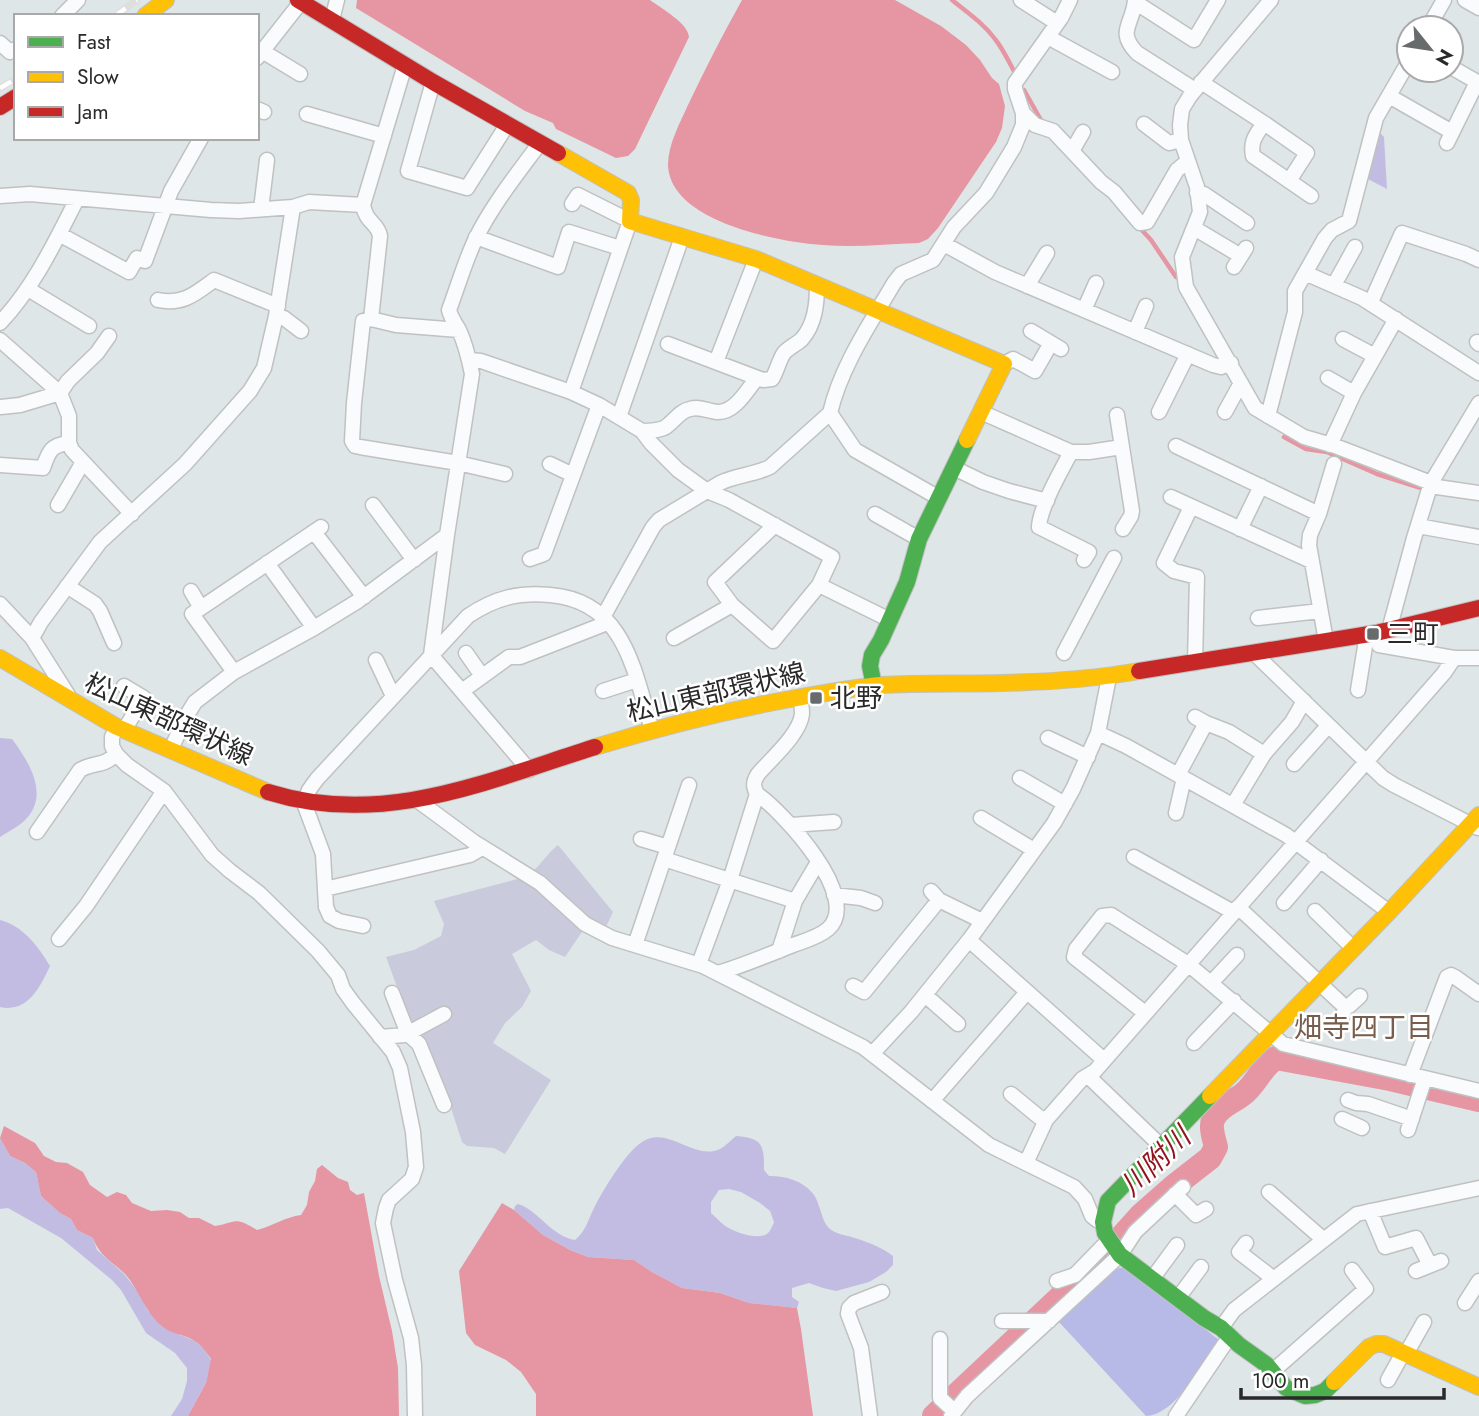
<svg xmlns="http://www.w3.org/2000/svg" width="1479" height="1416" font-family="Jost,'Noto Sans JP',sans-serif">
	<rect width="100%" height="100%" fill="#dee6e8"/>
	<path fill="#c2bce3" fill-rule="evenodd" d="M1380,133L1384,137L1387,189L1366,178Z
		M0,738L12,739C30,763 51,797 23,822C16,828 7,832 0,837Z
		M0,920C22,925 39,947 50,966C40,987 28,1013 0,1007Z
		M736,1136C763,1138 764,1145 764,1170L769,1176C786,1176 804,1181 814,1195C820,1204 821,1217 827,1226C834,1235 848,1235 858,1239C870,1243 883,1248 893,1256V1265L886,1272L869,1282L836,1291L823,1288L809,1283L792,1288V1297L799,1302L797,1308L749,1303L720,1293L682,1288L652,1272L634,1260L588,1257L570,1250L543,1235L514,1210L515,1206L518,1204C538,1210 551,1236 575,1240C586,1231 588,1220 594,1208C603,1190 626,1152 642,1142C666,1126 690,1156 714,1151C722,1150 730,1141 736,1136ZM729,1189L741,1192L760,1203L770,1211L774,1222C774,1223 770,1231 769,1232C761,1242 733,1232 724,1225C720,1222 716,1217 711,1213V1202L719,1190Z
		M0,1138L10,1156L25,1163L36,1172L41,1196L60,1213L71,1219L77,1230L93,1238L97,1250L124,1274L139,1293L148,1311L178,1334L195,1341L204,1349L211,1360L206,1383L188,1416H171L182,1399L187,1381V1368L175,1353L146,1333L121,1290L112,1280L61,1238L8,1208L0,1209Z"/>
	<path fill="#c9cadc" d="M558,845L613,912L604,931L588,923L565,957L549,950L536,940L512,954L531,991L522,1007L505,1023L493,1043L551,1080L505,1154L494,1148L467,1146L462,1142L450,1105L388,991L397,987L386,957L414,950L441,936L444,924L434,901L525,877C538,870 546,854 558,845Z"/>
	<path fill="#b7bae7" d="M1119,1268H1124L1132,1272L1219,1340C1203,1363 1176,1415 1146,1416L1059,1322L1115,1270Z"/>
	<path fill="#e596a2" d="M357,0H650C662,9 688,23 689,37L635,149L628,156L616,158L556,129L553,123L525,111L356,8Z
		M742,0H895L941,26L966,45L980,60L992,78L999,84L1005,106L1002,128L996,142L938,228L928,239L919,243C887,244 854,248 823,245C779,242 670,222 668,165C668,144 680,123 688,105C705,69 723,34 742,0Z
		M4,1126L35,1143L44,1156L56,1162L67,1163L83,1172L90,1185L107,1197L117,1192L126,1195L132,1203L151,1211L167,1210L180,1212L189,1218H199L215,1226C238,1222 234,1216 257,1230C273,1226 285,1217 301,1215L307,1205L309,1192L315,1181L317,1169L322,1165L338,1178L348,1182L350,1190L357,1195L364,1193L379,1276L392,1331L398,1368L399,1416H188L206,1383L211,1359C206,1352 201,1344 193,1340C183,1334 171,1334 163,1327C145,1313 140,1291 125,1274C112,1261 100,1257 93,1238L77,1230L71,1219L60,1213L41,1196L36,1172L25,1163L10,1156L0,1138Z
		M502,1203L514,1210L543,1235L570,1250L588,1257L634,1260L652,1272L682,1288L720,1293L749,1303L797,1308L801,1329L813,1416H536V1394L521,1372L506,1360L475,1345L466,1333L459,1271Z"/>
	<g fill="none" stroke-linecap="round" stroke-linejoin="round">
		<path stroke="#e596a2" stroke-width="4.5" d="M952,0C967,12 983,23 995,39C1003,49 1009,62 1015,73
			M1024,90L1042,122
			M1139,227L1151,240L1176,277
			M1284,437L1306,449L1327,452L1377,474L1421,488"/>
		<path stroke="#e596a2" stroke-width="24" d="M934,1416L1105,1255L1141,1215L1174,1186L1210,1158L1216,1147C1214,1139 1210,1127 1213,1120C1217,1107 1233,1102 1242,1095C1256,1085 1261,1067 1276,1058L1390,1079L1479,1100"/>
		<defs>
			<path id="street" d="M1021,0L1057,23
				M1135,0C1133,25 1116,31 1137,53L1195,90
				M1271,0L1190,96L1182,109L1180,125L1181,140L1197,187L1200,212L1182,257L1186,287L1255,408L1304,437L1335,446L1431,483L1437,487L1479,493
				M1465,0L1479,8
				M1135,2L1194,40L1218,0
				M62,16L78,0
				M332,20L337,0
				M1428,28L1444,0
				M1048,37L1112,72
				M0,43L10,52L16,49
				M262,51L300,74
				M257,58L301,2
				M433,82L408,171L467,188L507,125
				M1201,82L1264,123L1307,153L1289,181
				M1389,96L1452,132
				M257,109L264,112
				M1023,113L1035,125L1053,131L1101,182L1114,192L1140,223L1147,222L1177,170L1188,161
				M307,114L384,136
				M1264,123C1256,135 1250,141 1253,156L1311,196
				M1144,124L1169,143L1181,140
				M1447,143L1477,82L1451,67
				M1072,151L1083,132
				M1197,193L1204,194L1247,223
				M0,196L30,194L211,210L239,211L293,207L309,202L363,205L405,65
				M363,205C366,223 378,223 380,236L371,319
				M261,209L267,160
				M1194,228L1241,256
				M59,234L129,272L137,258L145,261L171,191L201,138
				M476,237L558,267L569,232L620,248
				M944,244L995,272L1213,365L1221,367L1231,363
				M1234,267L1246,248
				M1305,273L1362,298L1479,373
				M1334,285L1355,247
				M1027,286L1047,253
				M28,289L89,326
				M158,300C183,305 195,294 214,280L278,306
				M1371,302L1402,233L1466,254L1479,260
				M1084,310L1096,283
				M276,316L284,318L301,331
				M0,323C34,287 55,242 77,199
				M459,330L396,325L371,319L363,321L354,403L352,441L355,446L360,447L458,463L505,474
				M1031,331L1061,349
				M1135,332L1146,306
				M1343,339L1375,356
				M0,340L60,393L69,416V443L72,450L132,514
				M1477,342L1479,344
				M668,344L763,380L772,379C777,371 779,360 784,353C788,348 797,344 802,339C815,324 817,304 817,285
				M470,360L481,361L571,392L599,405L642,431L651,443L678,470L707,491L729,500L832,557L819,585L773,641L732,605L715,582L775,525
				M716,362L756,259
				M1004,364L1013,359L1035,371L1051,343
				M1328,378L1354,393
				M571,392L630,221L578,195L572,204
				M1,407L20,405L60,393L68,381L97,353L109,336
				M981,412L1071,452H1089L1122,447
				M1159,412L1188,354
				M1225,412L1241,383
				M1117,415L1132,511L1131,516L1123,529
				M1268,416L1295,312V291L1325,238L1332,230L1349,221L1376,118L1409,61
				M619,417L682,237
				M642,431C650,431 657,431 664,428C673,423 679,411 690,409C699,406 708,411 717,412C735,413 747,390 757,378
				M1330,445L1354,393L1396,319
				M1176,446L1319,514
				M1071,452C1061,471 1040,507 1039,527L1089,552L1084,560
				M550,464L573,475
				M0,465L43,468C49,451 51,445 69,443
				M954,468L983,482L1009,491L1047,501
				M1171,497L1311,561
				M939,498L855,450L830,413C841,366 870,324 894,283L901,274L933,260L954,227L986,193L1014,147L1023,125V113L1015,89V83L1061,18L1070,0
				M58,505L83,462
				M373,505L414,560
				M1191,507L1164,563L1174,571L1197,577L1195,663
				M875,514L919,539
				M1418,526L1479,537
				M1240,529L1261,486
				M314,532L364,597
				M530,559L544,554L599,405
				M267,563L314,628
				M819,585L890,620
				M67,586L95,604L100,611L114,643
				M191,591L201,608
				M0,604L32,638L68,695
				M603,617L653,527L659,520L720,483C736,475 754,475 770,467L830,413
				M1258,618L1320,611
				M1389,630L1414,538L1431,483L1479,403
				M1376,633L1379,645L1454,658H1479
				M32,638L41,622L100,542L185,464L250,391L264,368L276,316L293,207
				M674,638L732,605
				M1326,641L1309,545L1310,535L1319,514L1334,464
				M466,653L482,676
				M1064,653L1114,558
				M1255,654L1383,778L1394,785L1478,828
				M376,660L393,696
				M234,672L192,614L321,527
				M124,686L144,698L124,730
				M1358,690L1367,634
				M462,691L509,657H520L607,623
				M603,691L637,680
				M1195,717L1206,723L1229,732L1264,754
				M117,727L112,737V746L116,754L127,765L164,791L212,855L230,871L259,893L318,951L338,975L343,989L353,1003L393,1052L400,1068L413,1132L416,1167L412,1179L389,1200L386,1208L383,1223L395,1280L411,1338L414,1365L415,1416
				M1098,733L1126,746L1286,835L1389,912
				M1048,738L1088,757
				M171,749L187,715L195,702L234,672L314,628L358,601L447,535
				M1294,764L1328,726
				M529,770L431,655L447,535L472,374C469,359 465,343 459,330C455,323 451,318 449,310C458,286 465,261 476,238C493,204 517,174 540,143
				M1178,775L1206,723
				M1020,778L1065,804
				M417,800L474,842L540,883L585,924L612,938L703,966L863,1047L989,1145L1074,1187L1085,1199L1092,1216L1097,1220L1103,1222
				M1233,805L1264,754L1292,722L1304,701
				M1176,813L1184,778
				M981,818L1034,850
				M791,825L834,822
				M37,832L80,770C95,761 102,768 116,754
				M641,839L668,847
				M1134,857L1233,912
				M664,859L795,901
				M325,889L470,855L482,848
				M931,891L939,900L982,921
				M834,895L861,898L875,903
				M1284,903L1321,860
				M1238,907L1345,1007L1341,1024
				M1315,911L1353,948
				M363,926L339,921L330,916L326,907L323,854L304,803L309,790L317,779L468,616C495,598 518,592 550,595C625,601 634,671 652,730
				M59,939L86,906L164,791
				M969,940L1104,1060
				M635,945L689,785
				M779,951L795,901L818,862
				M699,964L730,880L757,794C753,786 753,782 758,774C771,759 800,734 802,714C802,709 801,703 801,697
				M718,973C744,965 768,955 793,945C804,941 819,937 828,929C863,898 783,812 757,794
				M1211,983L1237,955
				M853,986L864,992L939,900
				M392,993L408,1034L419,1044L444,1105
				M925,995L958,1024
				M1345,1007L1349,1006L1360,996
				M1145,1013L1074,957L1076,949L1102,916L1111,915L1188,964L1283,1044L1479,1091
				M380,1037L405,1035L444,1014
				M1194,1043L1234,1001
				M872,1054L911,1012L969,940L1054,823L1073,789L1098,733L1109,677
				M1410,1075L1447,977L1451,975L1455,977L1479,994
				M1088,1076L1161,1146
				M1011,1094L1039,1117L1046,1120
				M1348,1100L1356,1103L1368,1104L1412,1119
				M932,1101L1027,992
				M1342,1119L1362,1128
				M1408,1130L1425,1078
				M1026,1163L1046,1120L1082,1079L1095,1071L1444,673L1454,658
				M1269,1192L1324,1240
				M1175,1194L1196,1215L1206,1209
				M1370,1211L1385,1247L1416,1238L1430,1265
				M1246,1243L1239,1252L1274,1279
				M1416,1271L1441,1261
				M1152,1279L1177,1245
				M1057,1281L1075,1275L1109,1240
				M1178,1298L1201,1267
				M1465,1303L1479,1281
				M1002,1321H1049
				M1221,1328L1234,1310L1357,1214L1479,1188
				M940,1339V1398L954,1411
				M1406,1354L1424,1322
				M1273,1371L1366,1289L1352,1270
				M1388,1380L1403,1353
				M870,1416L861,1348L848,1314L849,1308L854,1303L882,1292
				M951,1416L967,1396L1120,1255L1135,1232L1183,1187
				M1176,1416L1230,1336"/>
			<path id="fast" d="M874,686L870,666L872,655L881,640L907,582L919,539L967,440
				M1210,1096L1108,1201L1103,1222L1105,1233L1120,1255L1204,1318L1221,1328L1239,1345L1267,1365L1286,1388L1305,1396L1315,1395L1325,1391L1334,1382"/>
			<path id="slow" d="M145,16L166,0
				M558,153L628,193L631,200L630,221L756,259L1004,364L967,440
				M0,658L117,727L268,792
				M595,747C661,727 728,710 796,698C824,693 852,688 880,685C921,683 962,684 1002,683C1049,682 1094,679 1139,671
				M1210,1096L1389,912L1479,815
				M1334,1382L1369,1347L1376,1344H1384L1479,1387"/>
			<path id="jam" d="M298,0L433,82L558,153
				M0,107L16,97
				M1139,671L1376,633L1479,608
				M268,792C383,828 487,781 595,747"/>
		</defs>
		<use href="#street" stroke="#c0c1c1" stroke-width="17"/>
		<use href="#fast" stroke="#c0c1c1" stroke-width="18"/>
		<use href="#slow" stroke="#c0c1c1" stroke-width="18"/>
		<use href="#jam" stroke="#c0c1c1" stroke-width="18"/>
		<use href="#street" stroke="#fafbfc" stroke-width="14"/>
		<use href="#fast" stroke="#4caf50" stroke-width="16"/>
		<use href="#slow" stroke="#ffc107" stroke-width="16"/>
		<use href="#jam" stroke="#c62828" stroke-width="16"/>
		<defs>
			<path id="rail" d="M115,16L137,0
				M0,88L16,79"/>
		</defs>
		<use href="#rail" stroke="#dddedd" stroke-width="7"/>
		<use href="#rail" stroke="#fff" stroke-width="4.5" stroke-dasharray="13" stroke-linecap="butt"/>
	</g>
	<g fill="#686b6c" stroke="#fff" stroke-width="2.5">
		<rect x="1366" y="627" width="14" height="14" rx="3.5"/>
		<rect x="809" y="691" width="14" height="14" rx="3.5"/>
	</g>
	<g text-anchor="middle" stroke-width="5" stroke-linejoin="round" paint-order="stroke">
		<g font-size="26" fill="#292929" stroke="#fff" text-anchor="start">
			<text x="1387" y="643">三町</text>
			<text x="830" y="707">北野</text>
		</g>
		<g font-size="26" fill="#292929" stroke="#fff">
			<text transform="translate(716 692) rotate(-13)" y="9">松山東部環状線</text>
			<text transform="translate(169 719) rotate(25)" y="9">松山東部環状線</text>
		</g>
		<g font-size="28" fill="#775d4c" stroke="#fff">
			<text x="1364" y="1037">畑寺四丁目</text>
		</g>
		<g font-size="28" font-style="italic" fill="#92141d" stroke="#fff">
			<text transform="translate(1155 1161) rotate(-44)" y="10">川附川</text>
		</g>
	</g>
	<rect x="14" y="14" width="245" height="126" fill="#ffffff" stroke="#a9a9a9" stroke-width="2"/>
	<rect x="28" y="37" width="35" height="10" fill="#4caf50" stroke="#a9a9a9" stroke-width="2"/>
	<text x="77" y="49" font-size="21" fill="#292929">Fast</text>
	<rect x="28" y="72" width="35" height="10" fill="#ffc107" stroke="#a9a9a9" stroke-width="2"/>
	<text x="77" y="84" font-size="21" fill="#292929">Slow</text>
	<rect x="28" y="107" width="35" height="10" fill="#c62828" stroke="#a9a9a9" stroke-width="2"/>
	<text x="77" y="119" font-size="21" fill="#292929">Jam</text>
	<g transform="translate(1430 49) rotate(120)"><circle r="33" fill="#ffffff" stroke="#a9a9a9" stroke-width="2"/>
	<path d="M0-5L12 26L0 18L-12 26Z" fill="#686b6c"/>
	<text y="-10" font-size="19" font-weight="bold" text-anchor="middle" fill="#292929">N</text>
	</g>
	<path d="M1241 1388v10h203v-10" fill="none" stroke="#292929" stroke-width="3.5"/>
	<text x="1252" y="1388" font-size="21" fill="#292929" stroke="#ffffff" stroke-width="5" paint-order="stroke">100 m</text>
</svg>
